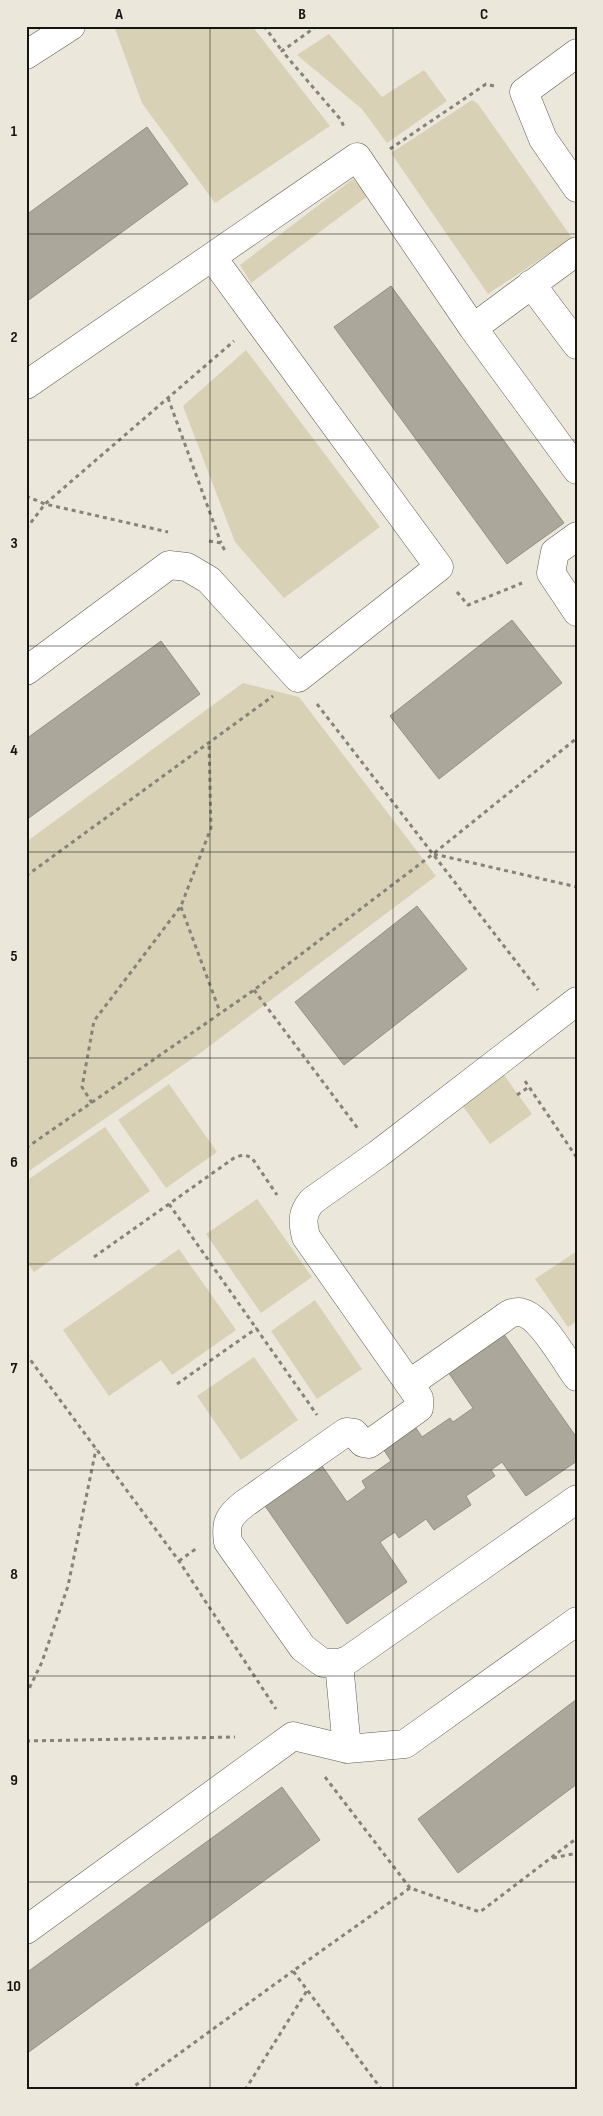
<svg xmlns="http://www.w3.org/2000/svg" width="603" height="2116" font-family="'Sofia Sans Condensed',sans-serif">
	<rect width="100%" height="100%" fill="#ebe7da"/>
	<path fill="#d8d1b5" d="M114,26H252L330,126L215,203L142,103Z
		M329,34L382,97L424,70L447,101L387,143L362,109L297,55Z
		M472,100L478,104L572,238L488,294L391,153Z
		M353,179L368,196L251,283L240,265Z
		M246,350L380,527L284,598L235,542L183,406Z
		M243,683L299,697L436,876L199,1054L26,1173V842Z
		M502,1072L532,1114L490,1144L460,1102Z
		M169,1084L217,1152L166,1188L118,1120Z
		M105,1127L150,1191L34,1272L26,1261V1181Z
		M257,1199L312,1277L261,1313L206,1234Z
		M179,1249L236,1330L172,1375L161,1360L109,1396L63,1330Z
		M577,1251V1321L568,1327L535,1279Z
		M315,1300L362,1369L317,1399L271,1331Z
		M254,1357L298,1420L241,1460L197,1396Z"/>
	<path fill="#aba89b" stroke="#939084" d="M147,127L188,184L26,302V215Z
		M391,286L564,523L507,564L334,327Z
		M512,620L562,683L439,779L390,716Z
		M161,641L200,694L26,820V739Z
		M417,906L467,969L344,1065L295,1002Z
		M503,1333L577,1438V1461L526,1496L502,1462L491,1470L495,1476L466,1496L471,1505L434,1530L426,1519L399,1538L395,1532L380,1542L407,1582L347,1624L263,1503L320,1463L347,1502L366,1488L362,1481L391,1461L382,1447L414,1425L422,1437L450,1418L453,1422L473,1408L448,1372Z
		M577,1699V1784L458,1873L418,1819Z
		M282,1787L320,1840L26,2054V1973Z"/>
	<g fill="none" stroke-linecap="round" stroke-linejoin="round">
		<defs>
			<path id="minor" d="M577,53L524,92L543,139L577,188
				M26,55L71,26
				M531,284L577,345
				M473,328L577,251
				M26,385L357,157L473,328L577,470
				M577,536L555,552L551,573L577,612
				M26,671L169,565L187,567L209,580L298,678L439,567L212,257
				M577,1001L378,1154L312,1201C302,1213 302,1221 306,1237L419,1398V1408L369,1444L363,1443L354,1433L346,1432L244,1504C229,1516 225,1522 228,1542L303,1648L323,1663H339L348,1660L577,1499
				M409,1384L501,1320C506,1316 511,1312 518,1312C539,1312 565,1361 577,1377
				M339,1663L347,1749
				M26,1930L293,1736L347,1749L405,1744L577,1621"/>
		</defs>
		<use href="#minor" stroke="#625f54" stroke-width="29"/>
		<path stroke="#858279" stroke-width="3" stroke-dasharray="4 4" stroke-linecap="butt" d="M264,26L282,51
			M317,26L282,51L341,120L344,127
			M390,149L486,84L494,86
			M168,398L221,543
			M26,496L45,504L168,532
			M26,529L45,504L234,341
			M209,541L221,543L225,551
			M457,592L468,605L522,583
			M317,704L538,990
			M434,854L577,887
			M26,876L273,696
			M181,907L220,1012
			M254,990L359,1130
			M525,1081L577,1158
			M517,1095L529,1087
			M92,1103L82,1087L94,1021L181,906L211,828L209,743
			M26,1148L254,990L433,854L577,738
			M169,1204L317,1415
			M94,1257L234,1158C241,1155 245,1154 252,1158L277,1195
			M26,1354L179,1561L276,1709
			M177,1384L257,1328
			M179,1561L197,1548
			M26,1695L42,1662L68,1586L96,1449
			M26,1741L235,1737
			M325,1777L410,1888
			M553,1858L577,1853
			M129,2090L293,1971
			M245,2090L308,1989
			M382,2090L293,1971L410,1888L480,1912L577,1838"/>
		<use href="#minor" stroke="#fff" stroke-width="28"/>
	</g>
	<path fill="none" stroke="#171511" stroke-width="1" stroke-opacity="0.55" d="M210,26V2090M393,26V2090M26,234H577M26,440H577M26,646H577M26,852H577M26,1058H577M26,1264H577M26,1470H577M26,1676H577M26,1882H577"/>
	<rect width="603" height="2116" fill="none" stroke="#ebe7da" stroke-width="55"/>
	<rect x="28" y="28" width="548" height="2060" fill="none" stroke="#171511" stroke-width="2"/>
	<g font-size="16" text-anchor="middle" font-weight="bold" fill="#171511">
		<text x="119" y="19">A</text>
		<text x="302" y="19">B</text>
		<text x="484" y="19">C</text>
		<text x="14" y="136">1</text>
		<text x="14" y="342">2</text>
		<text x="14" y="548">3</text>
		<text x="14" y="755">4</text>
		<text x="14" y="961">5</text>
		<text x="14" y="1167">6</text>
		<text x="14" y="1373">7</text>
		<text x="14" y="1579">8</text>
		<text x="14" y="1785">9</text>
		<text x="14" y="1991">10</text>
	</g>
</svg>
